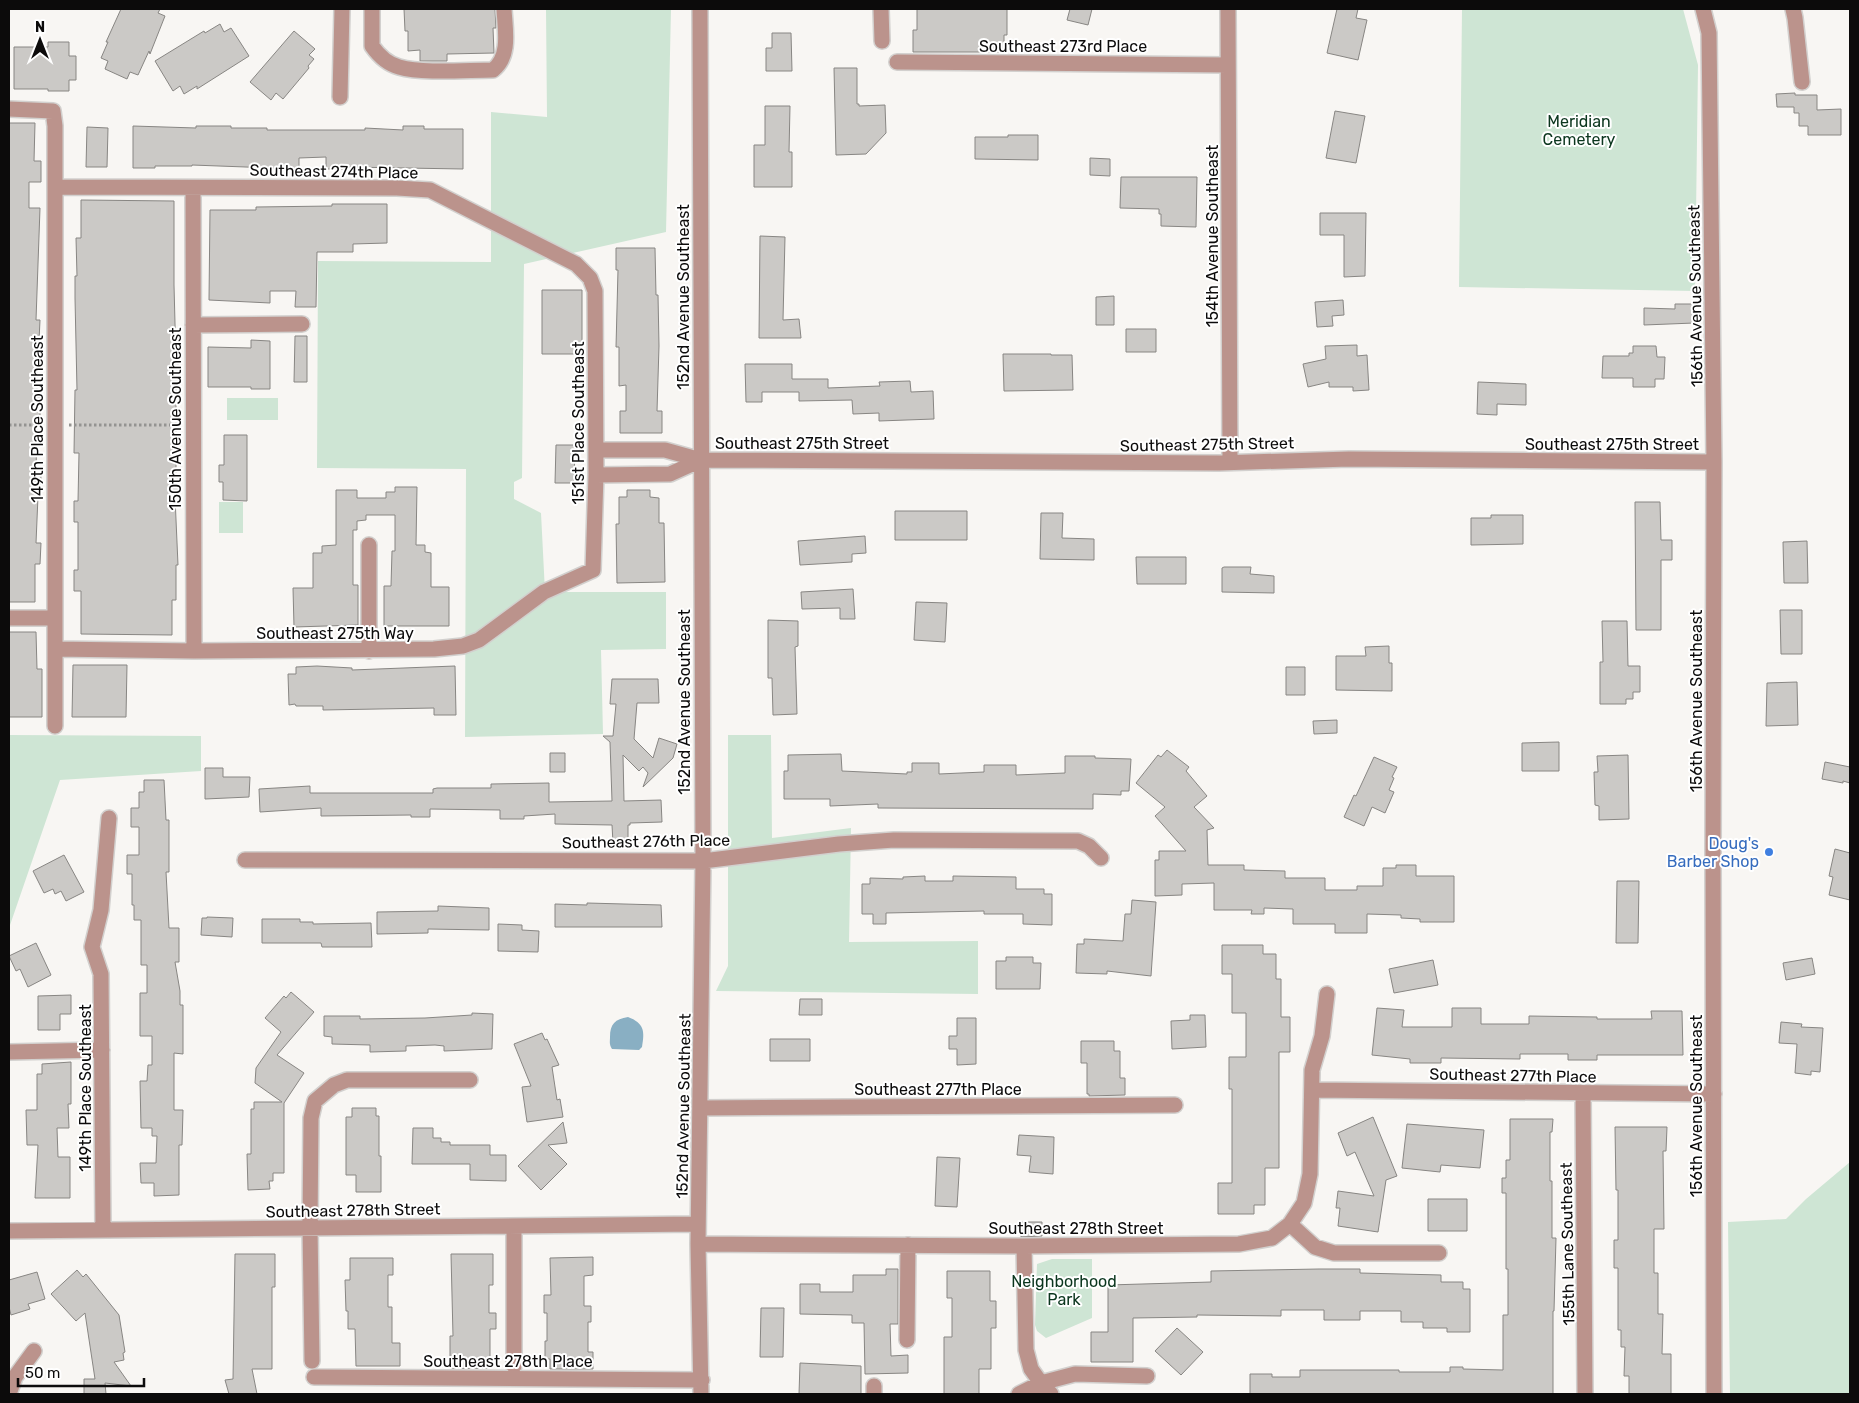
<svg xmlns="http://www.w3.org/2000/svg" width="1859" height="1403" font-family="Rubik,sans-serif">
	<rect width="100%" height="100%" fill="#f8f6f3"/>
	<path fill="#cee5d4" d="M546,9H671L666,232L524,264L522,478L514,482V499L541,513L545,592H666V649L601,650L603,734L465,737L466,469L317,468L318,261L491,262V112L547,117Z
		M1462,9H1683L1698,65L1695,291L1459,287Z
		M227,398H278V420H227Z
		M219,502H243V533H219Z
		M9,735L201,736V771L60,780L9,928Z
		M728,735H771L772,838L851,828L849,942L978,941V994L716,991L728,966Z
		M1850,1162V1394H1730L1728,1222L1786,1219L1806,1199Z
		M1052,1259H1092V1318L1046,1338L1037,1331L1035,1325L1037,1264Z"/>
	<path fill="#89afc3" d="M628,1017C644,1023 645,1031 642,1047L639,1050L612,1049C609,1044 610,1042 610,1037C610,1024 615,1019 628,1017Z"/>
	<path fill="#cbc9c6" stroke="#888683" d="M121,9H160L158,13L165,16L150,54L149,51L138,75L130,72L127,79L105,69L108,61L101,58L108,42H106Z
		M404,9H495L496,28H493L494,53L447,54V61H420V50L408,51V31H405Z
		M917,9H1007V35H1004V52H913V30H917Z
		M1070,9H1092L1088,25L1067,20Z
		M1337,9H1358L1356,18L1367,20L1358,60L1327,53Z
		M220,24L224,32L231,28L249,56L197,89V86L184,94L180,86L173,91L155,61L204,31L205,33Z
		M294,31L315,49L309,55L314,59L308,66L309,68L283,99L276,93L271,100L250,82Z
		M772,33H791L792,71H766V48H772Z
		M48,42H69V56H76V80H69V91H48V89H14V47H48Z
		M834,68H857V104H859V106L885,105L886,133L866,154L836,155Z
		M1795,93V95H1817V110L1841,109V135H1808V126H1799V113H1794V107H1777L1776,94Z
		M765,106H790L789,152H792V187H754V145H765Z
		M1335,111L1365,116L1356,163L1326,158Z
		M9,123H35L34,161H41V182H29V208H40L36,320H40L39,341H37V396H40V417H37L36,475H41L40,496H38L36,543H41L40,564H35V602H9Z
		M133,126L196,128V126H231V128H267V130H365V128L403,130V126H424V129H463V169L347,167V169H326V157L299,158V169L192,165V166H155V168H133Z
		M87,127L108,128L107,167H86Z
		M1008,135H1038V160L975,159V137H1008Z
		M1090,158L1110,159V176L1090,175Z
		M1121,177H1197L1196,227L1161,226V214H1159V209L1120,208Z
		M81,200L174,201V285L176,362H178V383H176V476H178V497H175L178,565H176V600H172V635L81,634V591H74V570H78V522H74V501H78L79,453H74L75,390H77L75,298V276H77L76,238H81Z
		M332,204H387V243L353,244V252H317L316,307H295L296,291H270V303L209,300L210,210H256V207L332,206Z
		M1320,213H1366L1365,276L1344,277V235H1320Z
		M760,236L785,237L783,320L799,319L801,338H759Z
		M616,248H655L656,295H658L659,346L657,411H662V433H620V411H626V385L619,386V347H616L618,270H616Z
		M542,290H582V354H542Z
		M1114,296V325H1096V297Z
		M1343,300L1344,315L1332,316L1333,326L1317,327L1315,302Z
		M1675,304H1694V323L1644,325V308L1675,309Z
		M1126,329H1156V352H1126Z
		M295,336H307V382H294Z
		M251,340L270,341V389H251V387H208V347L251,348Z
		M1357,345V356L1367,355L1369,390L1353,391V387H1329V382L1308,387L1303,364L1326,359L1325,346Z
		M1633,346H1656L1657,357H1665L1664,379H1655V387H1633V378H1602L1603,356H1629V353H1633Z
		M1003,354H1051V355H1072L1073,390L1004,391Z
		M745,364H792V379H828V388L880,386L879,382L910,381L911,392L933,391L934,419L879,421V413L853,414L852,400L799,401V392H762V402H746Z
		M1478,382L1526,384V405L1497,404V415L1477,414Z
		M224,435H247V501L223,500V482H219V465H224Z
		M556,445H575L574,483H555Z
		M395,487H417L416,545H425V552L431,553V587H449V626H384V586H391L392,551H395V515H366V520L357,521V530H353V585H358V625L294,627L293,588H313V553H322V546L336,545V490H357V498H386V492H395Z
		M627,490H650V497L659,498V523H664L665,582L617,583L616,524H619V497H627Z
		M1635,502H1660L1661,540H1672V560H1661V630H1636Z
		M895,511H967V540H895Z
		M1041,513H1063L1062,538L1094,539V560L1040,559Z
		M1491,515H1523V544L1471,545V518H1491Z
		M865,536L866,553L852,554V562L800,565L798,541Z
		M1807,541L1808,583H1784L1783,542Z
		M1136,557H1186V584H1137Z
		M1224,567H1251L1250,574L1274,576V593L1222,592V568Z
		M853,589L855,619H840V608L802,609L801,592Z
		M916,602L947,603L945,642L914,640Z
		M1780,610H1802V654H1781Z
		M768,620L798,621V646L795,647L797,714L773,715L772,678H768Z
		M1602,621H1627L1628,666H1640V692H1633V699H1626V704H1600V662H1603Z
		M9,632H36L37,669H42V717H9Z
		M1389,646V663H1392V691L1336,690V656H1366L1365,647Z
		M73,665H127L126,717H72Z
		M317,666L352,668V670L455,666L456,715H434V708L323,710V706H296L295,704L289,705L288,674H296V667Z
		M1286,667H1305V695H1286Z
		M612,679H658L659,703H637L634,739L653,758L659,738L677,744L673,758L643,787L648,773L643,767L639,771L623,755L624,801L661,800L662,822L630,823V825H628V842L613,843L612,825L555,824V814L524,816V819H500V810L430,809V817H411V815L321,816V808L260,812L259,789L310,786V793H433V789L437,788H491V784L549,783V802L612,801L610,742L603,736H613L616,704H610Z
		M1797,682L1798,725L1766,726L1767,683Z
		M1337,720V733L1314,734L1313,721Z
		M1559,742V771H1522V743Z
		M1167,750L1189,767L1186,771L1207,796L1194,807L1214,828L1207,830L1208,865H1244V870L1285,871V878H1325V890H1357V886H1383V868H1396V865H1416V876H1454V922H1420V919L1401,918V915L1367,914V933H1335V924H1293V909L1264,908V914H1251L1252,910H1214V883L1182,884V895L1155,896V860H1159V851H1186L1155,816L1165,807L1136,783L1158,755L1161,757Z
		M550,753H565V772H550Z
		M841,754L842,771L907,774V772H912V763H939V774L984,772V765H1016V775L1065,773V756H1095V758L1131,759L1129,791H1121V795L1093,794V809L878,808V804L830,806V799H784V771H788V755Z
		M1628,755L1629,819L1599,820V806L1595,805L1594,772H1598L1597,756Z
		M1374,757L1397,767L1392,777L1394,778L1389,790L1394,792L1385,813L1372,807L1364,826L1344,817L1354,795L1356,796Z
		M1825,762L1850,767V783L1843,781V783L1822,779Z
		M205,768H223V777H250L249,797L205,799Z
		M144,780H164L166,820H169V872H166L169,928H179V962H175L180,991V1005H183V1054L174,1053V1110H183L182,1145H179V1195L154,1196V1183H141L140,1163H156L157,1136H152V1128H141L140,1081H147L148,1065H152V1036H140V993H147V965H141V920H134V905H132V874H127V855H139V827H131V808H139V792H144Z
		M1835,849L1850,853V900L1829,895L1833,877L1829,876Z
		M64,855L84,892L66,901L61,891L55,894L53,889L44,893L33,871Z
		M925,876V881H953V876L1016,877V889H1044V894H1052V925L1023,924V914H984V911L886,913V924H873V914H862V884H870V878L903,879V877Z
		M1617,881H1639L1638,943H1616Z
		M1132,900L1156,902L1151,976L1107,971V974L1076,973L1077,944H1084V939L1123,941L1125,914H1131Z
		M587,903L661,905L662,927H555V904L587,905Z
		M438,906L489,908V930L428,929V933L377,934V912L438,911Z
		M207,917L233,918L232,937L201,935L202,918H207Z
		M262,919H300V922H313V924L371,923L372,947H322L321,943H262Z
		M498,924L522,925V930L539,931L538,952L498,951Z
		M36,943L51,975L28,987L20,969L16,971L9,956Z
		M1222,945H1263V954H1276V979H1281V1017H1290V1052H1279V1168H1265V1205H1254V1214H1218V1183H1232V1089H1229V1057H1246V1013H1232V974H1222Z
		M1006,957H1033V963H1041L1040,989H996V961H1006Z
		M1812,958L1815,974L1786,980L1783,963Z
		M1433,960L1438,985L1394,993L1389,969Z
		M291,992L314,1012L277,1055L304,1073L284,1103V1173H273V1181H269L270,1189L248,1190L247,1154H251V1109H254V1102H282L255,1083L256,1068L281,1032L265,1018L284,996L286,998Z
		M71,995V1014H60V1030H38V996Z
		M800,999H822V1015H799Z
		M1377,1008L1404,1010L1402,1027H1452V1008H1481V1024H1529V1016L1597,1017V1019H1652L1651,1011H1682L1683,1055H1597V1060H1568V1054H1520V1059L1441,1058V1063H1410V1059L1372,1055Z
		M472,1013L493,1014L492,1049L444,1051V1046L435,1045L406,1046V1051L370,1052V1045L332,1044V1037L324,1036V1016H360V1019L425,1018L472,1015Z
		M1190,1015H1205L1206,1047L1172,1049L1171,1021L1190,1020Z
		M957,1018H976V1064L957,1065V1049H949V1036H957Z
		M1781,1022L1802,1024L1801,1027L1823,1028L1820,1072L1811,1071V1075L1795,1073L1797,1044L1779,1043Z
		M542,1033L545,1040L547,1039L559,1065L552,1067L557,1100L560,1099L563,1117L527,1122L522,1087L531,1086L514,1044Z
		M770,1039H810V1061H770Z
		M1081,1041H1114V1051H1120V1078H1125V1095L1089,1096V1094H1087V1063H1081Z
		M71,1062V1104H68L69,1128H57L58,1157H70V1198H35L38,1145H27L26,1110H37V1074H42V1064Z
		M352,1108H376V1116H379V1156H381V1192H356V1175H346V1117H352Z
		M1373,1117L1397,1176L1386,1180L1378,1232L1338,1226L1340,1208H1336L1338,1191L1374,1196L1355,1152L1347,1156L1338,1133Z
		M1510,1119H1553L1552,1132H1550V1181H1552V1238H1556L1554,1311H1553V1394H1250V1374H1272V1377H1300V1370H1399V1372H1450V1367H1463V1369L1503,1370V1315H1508V1269H1506V1193H1502V1178H1506V1160H1510Z
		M563,1122L567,1143L548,1145L567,1164L541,1190L518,1166Z
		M1407,1124L1484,1130L1480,1168L1441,1165L1440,1172L1402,1168Z
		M1615,1127H1667L1666,1151H1663L1664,1229H1654V1273H1658V1314H1663L1662,1354H1671V1394H1629V1376H1624L1625,1347H1621V1330H1618V1268H1614V1240H1618V1190H1616Z
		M413,1128H433V1138H441V1142H450V1145H490V1155H506V1181L470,1180V1164H412Z
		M1019,1135L1054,1137L1053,1174L1029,1172L1031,1156L1017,1155Z
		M937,1157L960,1158L957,1207L935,1206Z
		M1428,1199H1467V1231H1428Z
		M1022,1222H1042V1236L1021,1237Z
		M235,1254H275V1287H272V1369H252L257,1394H229L225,1380L233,1379Z
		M451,1254H493V1285H489V1313H496V1329H490V1368L450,1369V1336H453Z
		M593,1257V1275L584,1276V1306H591V1322H588V1352H593V1369H550V1359H545V1341H547V1313H544V1295H551L550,1258Z
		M350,1258H393V1275H388V1307H392V1343H400V1366H356L355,1329H348V1311H346L345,1280H350Z
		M886,1269H898V1324H890L891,1356L908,1355V1373L865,1374L864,1323H852V1315L800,1314V1284H820V1292H853V1275H886Z
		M1319,1269H1360V1273L1441,1275V1282H1463V1289H1470V1332H1447V1328H1423V1322H1401V1311H1360V1320H1324V1310H1281V1316L1197,1315V1317L1133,1318V1362H1091V1332H1108V1285L1211,1282V1271Z
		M77,1270L83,1277L86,1274L119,1315L125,1352L123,1353L124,1360L114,1362L131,1386L105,1383L106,1394H84V1379H95L85,1313L76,1321L51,1294Z
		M947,1271H990V1301H996V1328H991V1369H979V1394H944V1337H952V1298H947Z
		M37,1272L45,1299L28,1304L30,1309L11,1315L9,1307V1280Z
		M761,1308H784L783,1357H760Z
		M1177,1328L1203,1352L1181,1375L1155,1351Z
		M800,1363L861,1366V1394H799Z"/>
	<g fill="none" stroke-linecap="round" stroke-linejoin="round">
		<defs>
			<path id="minor" d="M372,9V46C379,56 388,64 399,67C423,74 467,70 493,70C511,56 505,29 504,9
				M700,9L703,861L698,1244L701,1394
				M881,9L882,41
				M1228,9L1230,463
				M1703,9L1709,33L1714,462L1713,856L1714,1394
				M1793,9L1795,18L1802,82
				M897,62L1228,65
				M340,97L342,9
				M9,109L53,111L55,126V726
				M55,187L397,188L430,190L576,264L590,278L595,291L596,475L593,570L544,592L479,640L463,646L434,649L194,651L55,649
				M193,188L194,651
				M193,325L302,324
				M596,450H665L701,460L1219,463L1349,459L1714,462
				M596,475L670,474L701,460
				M369,545V651
				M9,618H55
				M245,860L703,861L839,844L894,840L1078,841L1089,846L1101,858
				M9,1052L102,1050
				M1312,1090L1714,1094
				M1583,1093L1585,1394
				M701,1108L1175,1105
				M1290,1224L1315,1247L1334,1253H1439
				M514,1226V1366
				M103,1230L101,974L92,947L101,910L109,818
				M9,1231L698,1224
				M698,1244L1024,1246L1239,1244L1272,1238L1290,1224L1304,1203L1310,1174L1312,1070L1322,1036L1327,994
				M907,1340L908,1245
				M312,1361L310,1227L311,1118L315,1101L334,1085L347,1080H470
				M314,1377L702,1380
				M874,1386V1394
				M9,1394L15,1377L34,1351
				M1019,1394L1041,1383L1031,1369L1026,1350L1024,1246
				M1051,1394L1041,1383L1075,1374L1147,1376"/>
		</defs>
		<use href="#minor" stroke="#d2d0ce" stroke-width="18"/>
		<path stroke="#949391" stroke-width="3" stroke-dasharray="2.5 2.5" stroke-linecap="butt" d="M9,425H41
			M69,425H178"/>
		<use href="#minor" stroke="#bb938c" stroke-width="15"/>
	</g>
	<circle fill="#3f7fe0" stroke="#fff" stroke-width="2" cx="1769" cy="852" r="5"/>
	<g text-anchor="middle" stroke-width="4" stroke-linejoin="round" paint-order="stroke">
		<g font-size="16" fill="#0c0b0b" stroke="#fff">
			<text x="1063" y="52">Southeast 273rd Place</text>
			<text transform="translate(334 171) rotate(1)" y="6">Southeast 274th Place</text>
			<text transform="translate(1212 236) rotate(-90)" y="6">154th Avenue Southeast</text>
			<text transform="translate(1695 296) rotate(-91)" y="6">156th Avenue Southeast</text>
			<text transform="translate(683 297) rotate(-90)" y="6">152nd Avenue Southeast</text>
			<text transform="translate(37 419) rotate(-90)" y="6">149th Place Southeast</text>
			<text transform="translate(175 419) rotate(-90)" y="6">150th Avenue Southeast</text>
			<text transform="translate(578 423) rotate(-90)" y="6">151st Place Southeast</text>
			<text x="802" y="449">Southeast 275th Street</text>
			<text transform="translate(1207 444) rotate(-1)" y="6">Southeast 275th Street</text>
			<text x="1612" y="450">Southeast 275th Street</text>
			<text x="335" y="639">Southeast 275th Way</text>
			<text transform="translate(1696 701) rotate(-90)" y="6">156th Avenue Southeast</text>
			<text transform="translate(684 702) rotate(-90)" y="6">152nd Avenue Southeast</text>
			<text transform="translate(646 841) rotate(-1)" y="6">Southeast 276th Place</text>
			<text transform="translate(1513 1075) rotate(1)" y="6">Southeast 277th Place</text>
			<text transform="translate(85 1088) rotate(-90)" y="6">149th Place Southeast</text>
			<text x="938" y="1095">Southeast 277th Place</text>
			<text transform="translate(683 1106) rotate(-89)" y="6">152nd Avenue Southeast</text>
			<text transform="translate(1696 1106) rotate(-90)" y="6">156th Avenue Southeast</text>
			<text transform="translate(353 1210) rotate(-1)" y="6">Southeast 278th Street</text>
			<text x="1076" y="1234">Southeast 278th Street</text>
			<text transform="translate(1567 1244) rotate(-91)" y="6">155th Lane Southeast</text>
			<text x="508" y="1367">Southeast 278th Place</text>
		</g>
		<g font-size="16" fill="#0b361e" stroke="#fff">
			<text x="1579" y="127">Meridian<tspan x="1579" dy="18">Cemetery</tspan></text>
			<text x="1064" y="1287">Neighborhood<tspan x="1064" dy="18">Park</tspan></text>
		</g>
		<g font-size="16" fill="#366cbe" stroke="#fff" text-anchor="end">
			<text x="1759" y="849">Doug's<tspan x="1759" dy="18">Barber Shop</tspan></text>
		</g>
	</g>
	<rect width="1859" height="1403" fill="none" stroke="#0c0b0b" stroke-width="20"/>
	<g transform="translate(40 40)" stroke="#ffffff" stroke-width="4" paint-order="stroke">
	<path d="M0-4L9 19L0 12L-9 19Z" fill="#0c0b0b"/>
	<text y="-8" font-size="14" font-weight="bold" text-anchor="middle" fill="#0c0b0b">N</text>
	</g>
	<path d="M18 1378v8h126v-8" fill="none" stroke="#0c0b0b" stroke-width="2.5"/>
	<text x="25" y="1378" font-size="15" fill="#0c0b0b" stroke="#ffffff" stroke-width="4" paint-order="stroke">50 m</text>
</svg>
